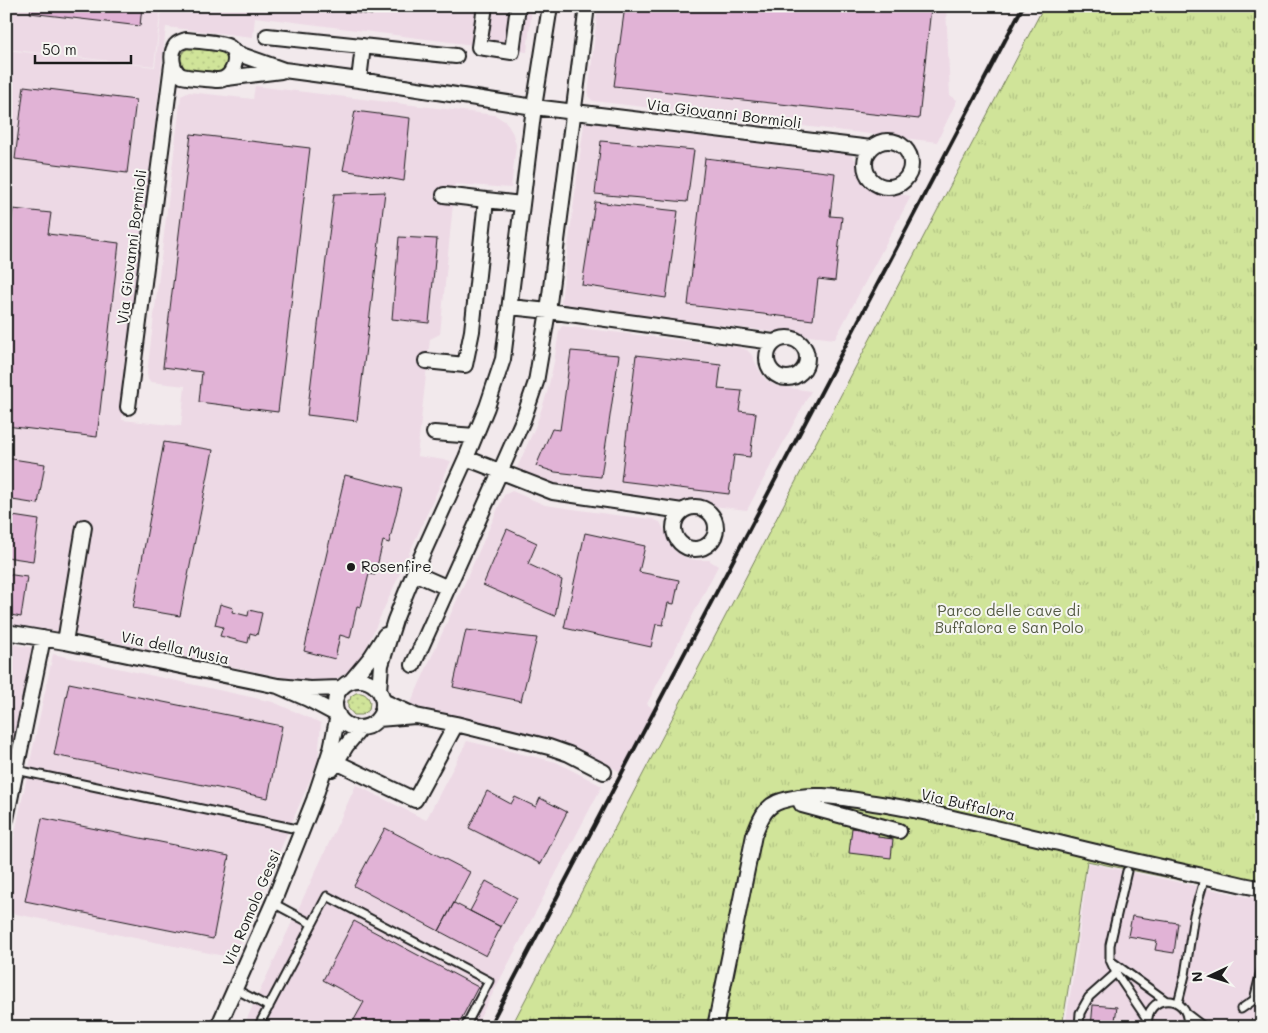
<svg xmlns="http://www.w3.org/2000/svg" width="1268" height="1033" font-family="Mali,sans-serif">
	<defs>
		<pattern id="grass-dots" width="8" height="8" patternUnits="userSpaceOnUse" patternTransform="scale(1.25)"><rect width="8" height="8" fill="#d0e499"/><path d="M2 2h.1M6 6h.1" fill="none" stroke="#b2c383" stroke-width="1.8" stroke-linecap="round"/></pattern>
		<pattern id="park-tufts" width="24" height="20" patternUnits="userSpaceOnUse" patternTransform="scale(1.25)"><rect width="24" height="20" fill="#d0e499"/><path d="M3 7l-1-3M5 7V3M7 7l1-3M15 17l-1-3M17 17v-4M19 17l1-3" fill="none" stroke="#b2c383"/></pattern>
	</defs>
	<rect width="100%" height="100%" fill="#f2e9ec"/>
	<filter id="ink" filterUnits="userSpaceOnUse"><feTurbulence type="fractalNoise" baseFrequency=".02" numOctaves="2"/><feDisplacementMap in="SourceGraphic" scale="10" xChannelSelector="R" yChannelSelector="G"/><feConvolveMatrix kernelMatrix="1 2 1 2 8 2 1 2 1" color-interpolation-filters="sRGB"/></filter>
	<g filter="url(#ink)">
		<path fill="#edd9e5" d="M6,6H161L154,66L6,49Z
			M162,6H532L527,52L255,17L253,37L166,27L122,420L181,426L185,386L151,382L148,379L147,373L181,96L189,92L253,99L255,86L495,115L506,122L513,134L516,145L511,188L455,184L440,334L430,339L417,456L451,461L362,657L350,671L336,679L320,682L301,681L75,634L6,624V50L155,67Z
			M598,6H946L950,96L957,100L937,142L593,101L588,96Z
			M587,121L840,150L850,154L858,162L862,173L869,184L878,191L911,196L835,339L565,307L561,302L584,124Z
			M562,326L739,347L747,350L751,354L759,370L766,380L776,386L811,391L747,510L579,490L552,486L518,473L517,468L536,425L547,393L554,362L559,331Z
			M512,491L545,505L615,515L652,519L660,522L675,551L686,558L697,560H709L718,566L647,704L653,709L621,772L569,747L410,705L504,495Z
			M6,643L34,648L6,796Z
			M53,654L273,702L321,723L318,761L234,958L6,912V875Z
			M467,741L556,762L602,786L475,1027H243L356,785L426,820Z
			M1088,863L1262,900V1027H1065L1077,952Z"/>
		<path fill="url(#grass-dots)" stroke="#76805a" d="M189,48L222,52L228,59C229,76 214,73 203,72C197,71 192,71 186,69C178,62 179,52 189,48Z
			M356,693C363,692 368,695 370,702L369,710L362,715H354L348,708V700H350L351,696Z"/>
		<path fill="url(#park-tufts)" stroke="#76805a" d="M1044,6H1262V897L1087,861L1074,952L1062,1027H511Z"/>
		<path fill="#e1b3d6" stroke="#1c1c1c" d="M31,6H142L140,26L30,13Z
			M306,6H373L372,15Z
			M625,6H924L931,8L919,119L614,86Z
			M24,86L136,100L127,173L15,159Z
			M355,111L410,118L404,181L343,170Z
			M191,134L310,148L278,412L199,402L202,372L163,367Z
			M601,141L694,150L687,202L595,194Z
			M705,158L835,173L830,216L842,217L835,281L818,279L813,320L688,305Z
			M385,192L357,421L307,415L334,194Z
			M595,202L678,211L666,298L582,285Z
			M13,209L51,213L48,234L119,243L97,437L6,426V267Z
			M399,237L437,239L429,323L392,319Z
			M571,351L619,355L601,477L555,472L536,466L552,429L560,430Z
			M636,355L721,365L718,389L742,391L739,411L756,413L750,457L734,455L729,494L621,481Z
			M164,442L213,450L180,616L133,608Z
			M6,458L45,464L38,504L6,499Z
			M345,475L402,489L389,543L383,541L375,575L369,574L361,607L357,606L350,638L340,635L335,659L304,651Z
			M6,515L39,520L33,561L6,557Z
			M507,529L537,543L528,564L562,580L555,616L483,585Z
			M585,533L645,546L639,572L679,580L674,604L668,603L663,625L656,624L651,647L564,628Z
			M6,574L27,577L21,617L6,614Z
			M220,604L233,608L232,612L248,616L249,610L262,613L257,635L250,633L248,643L220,636L223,627L215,625Z
			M466,630L537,638L521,701L453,687Z
			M69,683L282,726L268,798L54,755Z
			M487,791L511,804L515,797L536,807L540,798L567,812L541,864L469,828Z
			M42,818L229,856L213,939L25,901Z
			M385,828L470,872L439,931L354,886Z
			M852,828L879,831L878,837L893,839L891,858L849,853Z
			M486,881L517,898L501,927L470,911Z
			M454,903L501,927L486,956L439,931Z
			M1132,916L1178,923L1174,953L1155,950L1157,941L1128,936Z
			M354,921L478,987L457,1027H350L364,1002L323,980Z
			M1093,1005L1117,1007L1114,1027H1091Z"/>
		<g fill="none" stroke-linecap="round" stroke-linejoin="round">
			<defs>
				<path id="lane" d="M16,770L302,830
					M1127,871L1110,945V960L1116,973L1147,1019
					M273,903L312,924
					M1111,961L1165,1000
					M235,989L269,1007
					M1178,1003L1185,975L1194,915L1202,887L1204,877
					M1241,1009L1254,1000L1262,967
					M1187,1014L1204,1027
					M258,1027L327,896L489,981L465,1027
					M1079,1027L1080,1013L1089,997L1116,973
					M1148,1027C1143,992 1192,992 1187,1027"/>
				<path id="street" d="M485,6L479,47L512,52L518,6
					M267,36L456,56
					M186,40C195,41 222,42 229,47C242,56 232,82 216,80C209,79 188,78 182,76C171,71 170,53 176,45C179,42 183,41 186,40Z
					M233,52L284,70L359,80L534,107L871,148
					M227,78L281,71
					M359,80L363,46
					M865 164a23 23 0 1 1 46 0a23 23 0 1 1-46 0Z
					M444,195L486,200
					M510,307L548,311L773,342
					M767 358a20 20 0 1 1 40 0a20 20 0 1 1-40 0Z
					M426,361L465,365L472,331L486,200L522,204
					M128,407L172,65
					M434,433L475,436
					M466,458L553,492L682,511
					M674 528a21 21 0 1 1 42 0a21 21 0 1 1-42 0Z
					M414,573L448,588
					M6,632L65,642L278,686L310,689L340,688
					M65,642L84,527
					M413,665L500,472L523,420L536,382L548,311L587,6
					M335 704a24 24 0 1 1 48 0a24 24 0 1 1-48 0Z
					M351,681L371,657L385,635
					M379,690L381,665L395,620L414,573L466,458L487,407L503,359L534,107L550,6
					M383,701L416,716L456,724L549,747L569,754L604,772
					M378,719L415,716
					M336,762L415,800L456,724
					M332,769L346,746L361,728
					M798,797L802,805L899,831
					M6,819L43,638
					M218,1027L273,903L314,800L331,749L338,715L308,699L278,686
					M715,1027L754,835C760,821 764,806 781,801C812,791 843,798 874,803C936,812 997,829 1059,843C1126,860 1194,874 1262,889"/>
			</defs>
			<use href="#lane" stroke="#1c1c1c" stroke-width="11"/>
			<use href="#street" stroke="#1c1c1c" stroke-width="18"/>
			<use href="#lane" stroke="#f6f6f2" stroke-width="7"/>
			<use href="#street" stroke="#f6f6f2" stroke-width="14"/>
			<path stroke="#1c1c1c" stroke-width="4" d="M489,1027L1023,6"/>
		</g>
	</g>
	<circle fill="#1c1c1c" stroke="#f6f6f2" stroke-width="2" cx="351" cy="567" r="5"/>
	<g text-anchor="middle" stroke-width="4" stroke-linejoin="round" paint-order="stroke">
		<g font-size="15" fill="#1c1c1c" stroke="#f6f6f2">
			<text transform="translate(724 114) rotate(7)" y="5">Via Giovanni Bormioli</text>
			<text transform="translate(132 247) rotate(-83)" y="5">Via Giovanni Bormioli</text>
			<text transform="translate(175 648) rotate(12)" y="5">Via della Musia</text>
			<text transform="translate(968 805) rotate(13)" y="5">Via Buffalora</text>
			<text transform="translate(252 908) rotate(-67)" y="5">Via Romolo Gessi</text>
		</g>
		<g font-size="15" fill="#1c1c1c" stroke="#f6f6f2" text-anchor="start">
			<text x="361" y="572">Rosenfire</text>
		</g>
		<g font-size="15" fill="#525842" stroke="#f6f6f2">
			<text x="1009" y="616">Parco delle cave di<tspan x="1009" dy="17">Buffalora e San Polo</tspan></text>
		</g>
	</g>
	<rect width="1268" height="1033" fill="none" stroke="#f6f6f2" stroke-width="25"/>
	<rect x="12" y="12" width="1243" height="1008" fill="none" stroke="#1c1c1c" stroke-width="2" filter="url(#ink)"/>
	<g transform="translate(1210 976) rotate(266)" stroke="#f6f6f2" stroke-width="4" paint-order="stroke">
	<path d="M0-4L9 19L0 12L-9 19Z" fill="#1c1c1c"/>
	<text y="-8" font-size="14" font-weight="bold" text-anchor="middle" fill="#1c1c1c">N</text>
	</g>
	<path d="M35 55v8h96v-8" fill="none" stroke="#1c1c1c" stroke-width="2.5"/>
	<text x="42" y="55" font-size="15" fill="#1c1c1c" stroke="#f6f6f2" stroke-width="4" paint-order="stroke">50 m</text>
</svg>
